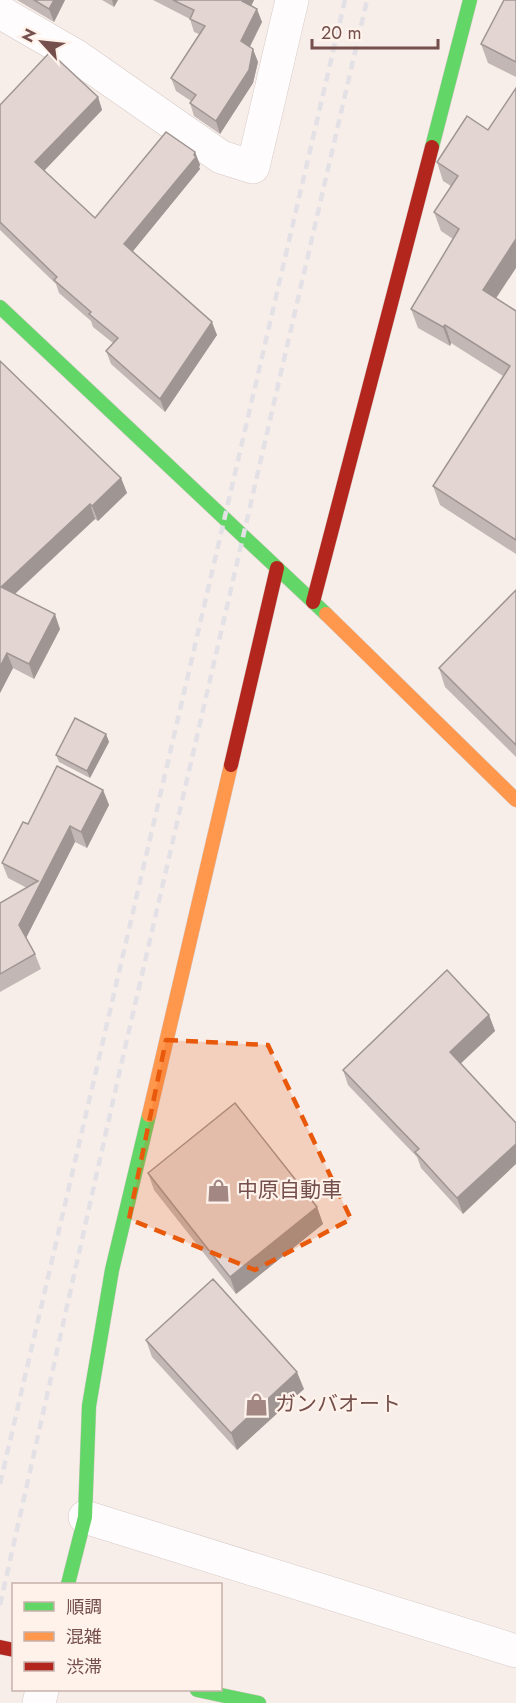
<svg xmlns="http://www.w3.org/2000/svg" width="516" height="1703" font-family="Jost,'Noto Sans JP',sans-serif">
	<rect width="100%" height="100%" fill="#f7eeea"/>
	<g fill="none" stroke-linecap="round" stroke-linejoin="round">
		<defs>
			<path id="street" d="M0,12L76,56L221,157L253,167L292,0
				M85,1517L516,1651
				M39,1703L42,1690"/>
			<path id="fast" d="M432,147L470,0
				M0,307L326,614
				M68,1584L85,1517L89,1406L112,1270L149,1115
				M197,1690L259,1703"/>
			<path id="slow" d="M326,614L516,800
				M149,1115L231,765"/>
			<path id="jam" d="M313,602L432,147
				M231,765L277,568
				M0,1647L14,1650"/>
		</defs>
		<use href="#street" stroke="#d6cac7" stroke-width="34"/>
		<use href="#fast" stroke="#d7cbc8" stroke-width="15"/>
		<use href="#slow" stroke="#d7cbc8" stroke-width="15"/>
		<use href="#jam" stroke="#d7cbc8" stroke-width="15"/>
		<use href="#street" stroke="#fefcfc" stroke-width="33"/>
		<use href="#fast" stroke="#63d668" stroke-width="14"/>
		<use href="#slow" stroke="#ff974d" stroke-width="14"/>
		<use href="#jam" stroke="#b3261e" stroke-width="14"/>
		<path stroke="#e3e1e5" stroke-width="4.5" stroke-dasharray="9 6" stroke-linecap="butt" d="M0,1484L345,0
			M0,1605L122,1061L367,0"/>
	</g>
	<path fill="#c3b7b5" d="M17,0H65L54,22Z
		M102,0H118L114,7Z
		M153,0H254L251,6L262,22L250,47L258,62L253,83L220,134L194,116L190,103L191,101L176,91L171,78L199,34L194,32L190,19Z
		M516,0V77L488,63L481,44Z
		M98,97L102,110L44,171L95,218L195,152L200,165L199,167L200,169L133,251L217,335L165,412L111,364L106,351L113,343L93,327L91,321L59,293L56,284L0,230V105Z
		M488,130L496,299L516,311V554L440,505L433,486L503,376L451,343L450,346L418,328L411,309L453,239L441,231L434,212L451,186L443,181L437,162Z
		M0,361L121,478L127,493L98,521L95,519L15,594L60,629L34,679L13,668L0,693Z
		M516,590V757L445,687L439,668Z
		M106,734L109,742L90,778L59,762L56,755Z
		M103,790L109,805L87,848L75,842L26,938L35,954L41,969L0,992V903L27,888L8,878L2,863Z
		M489,1015L495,1031L461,1063L463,1214L421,1168L417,1157L348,1085L343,1070Z
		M148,1173L317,1207L323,1224L236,1294L154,1190Z
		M146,1340L304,1389L237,1450L152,1357Z"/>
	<path fill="#9f9593" d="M54,0H65L54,22L49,9Z
		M112,0H118L114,7Z
		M242,0H254L247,14L242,1Z
		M257,9L262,22L246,54L241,41Z
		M253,49L258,62L253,83L220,134L216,121Z
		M98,97L102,110L40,175L35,162Z
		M195,152L200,165L199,167L200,169L129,256L124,244Z
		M516,239V268L489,309L483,290Z
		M212,322L217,335L165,412L160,399Z
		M445,325L451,343L450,346L443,327Z
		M121,478L127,493L98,521L92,506Z
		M90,504L95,519L6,602L1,587Z
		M55,614L60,629L34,679L29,664Z
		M7,653L13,668L0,693V667Z
		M106,734L109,742L90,778L87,771Z
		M103,790L109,805L87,848L81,832Z
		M70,826L75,842L25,940L19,925Z
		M489,1015L495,1031L456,1068L450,1052Z
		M516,1144V1164L463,1214L457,1198Z
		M317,1207L323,1224L236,1294L230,1277Z
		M297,1372L304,1389L237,1450L231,1433Z"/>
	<path fill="#e3d5d2" stroke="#9f9593" stroke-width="1.5" d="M34,0H54L49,9Z
		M173,0H242V1L257,9L241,41L253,49L249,70L216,121L190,103L196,95L171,78L205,26L190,19L194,10Z
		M504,0H516V62L481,44Z
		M50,52L98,97L35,162L95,218L166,132L195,152L194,155L196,157L124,244L212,322L160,399L106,351L118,338L89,314L91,312L54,280L57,277L0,222V105Z
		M516,88V239L483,290L516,311V540L433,486L510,366L445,325L443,327L411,309L459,229L434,212L458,176L437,162L467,116L488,130Z
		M0,361L121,478L92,506L90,504L1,587L55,614L29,664L7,653L0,667Z
		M516,590V745L439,668Z
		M75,718L106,734L87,771L56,755Z
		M57,766L103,790L81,832L70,826L19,925L35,954L0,974V903L38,881L2,863L23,822L28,824Z
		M447,970L489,1015L450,1052L516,1123V1144L457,1198L415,1152L419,1149L343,1070Z
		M235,1103L317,1207L230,1277L148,1173Z
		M213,1279L297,1372L231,1433L146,1340Z"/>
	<path fill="#e8590c" fill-opacity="0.2" stroke="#e8590c" stroke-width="4.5" stroke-dasharray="12 8" stroke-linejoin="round" d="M166,1040L268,1045L351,1219L255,1270L129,1219Z"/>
	<defs>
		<symbol id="shop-bare" viewBox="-9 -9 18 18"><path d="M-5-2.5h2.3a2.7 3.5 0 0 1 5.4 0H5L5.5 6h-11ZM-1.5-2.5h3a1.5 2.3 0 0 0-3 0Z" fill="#a28783" stroke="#fef2eb" stroke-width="2.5" paint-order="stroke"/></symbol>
	</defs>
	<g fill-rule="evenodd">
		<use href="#shop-bare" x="202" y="1174" width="33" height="33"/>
		<use href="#shop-bare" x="240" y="1388" width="33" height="33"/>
	</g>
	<g text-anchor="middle" stroke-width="4.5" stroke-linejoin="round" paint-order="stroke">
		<g font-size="21" fill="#744f4b" stroke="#fef2eb" text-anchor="start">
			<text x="237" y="1197">中原自動車</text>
			<text x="275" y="1411">ガンバオート</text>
		</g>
	</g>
	<rect x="12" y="1583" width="210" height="108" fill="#fef2eb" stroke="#c7b1ab" stroke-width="1.5"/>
	<rect x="24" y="1602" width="30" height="9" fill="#63d668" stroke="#c7b1ab" stroke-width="1.5"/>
	<text x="66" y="1613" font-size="18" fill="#744f4b">順調</text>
	<rect x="24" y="1632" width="30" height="9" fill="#ff974d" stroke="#c7b1ab" stroke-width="1.5"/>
	<text x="66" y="1643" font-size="18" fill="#744f4b">混雑</text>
	<rect x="24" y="1662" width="30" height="9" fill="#b3261e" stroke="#c7b1ab" stroke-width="1.5"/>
	<text x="66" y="1673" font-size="18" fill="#744f4b">渋滞</text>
	<g transform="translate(42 42) rotate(297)" stroke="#fef2eb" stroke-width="4.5" paint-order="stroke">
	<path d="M0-4.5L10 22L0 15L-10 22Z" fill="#744f4b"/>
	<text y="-9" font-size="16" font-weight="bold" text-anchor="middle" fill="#744f4b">N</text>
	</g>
	<path d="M312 39v9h126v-9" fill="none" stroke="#744f4b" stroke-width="3"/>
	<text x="321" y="39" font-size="18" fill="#744f4b" stroke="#fef2eb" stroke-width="4.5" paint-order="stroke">20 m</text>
</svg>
